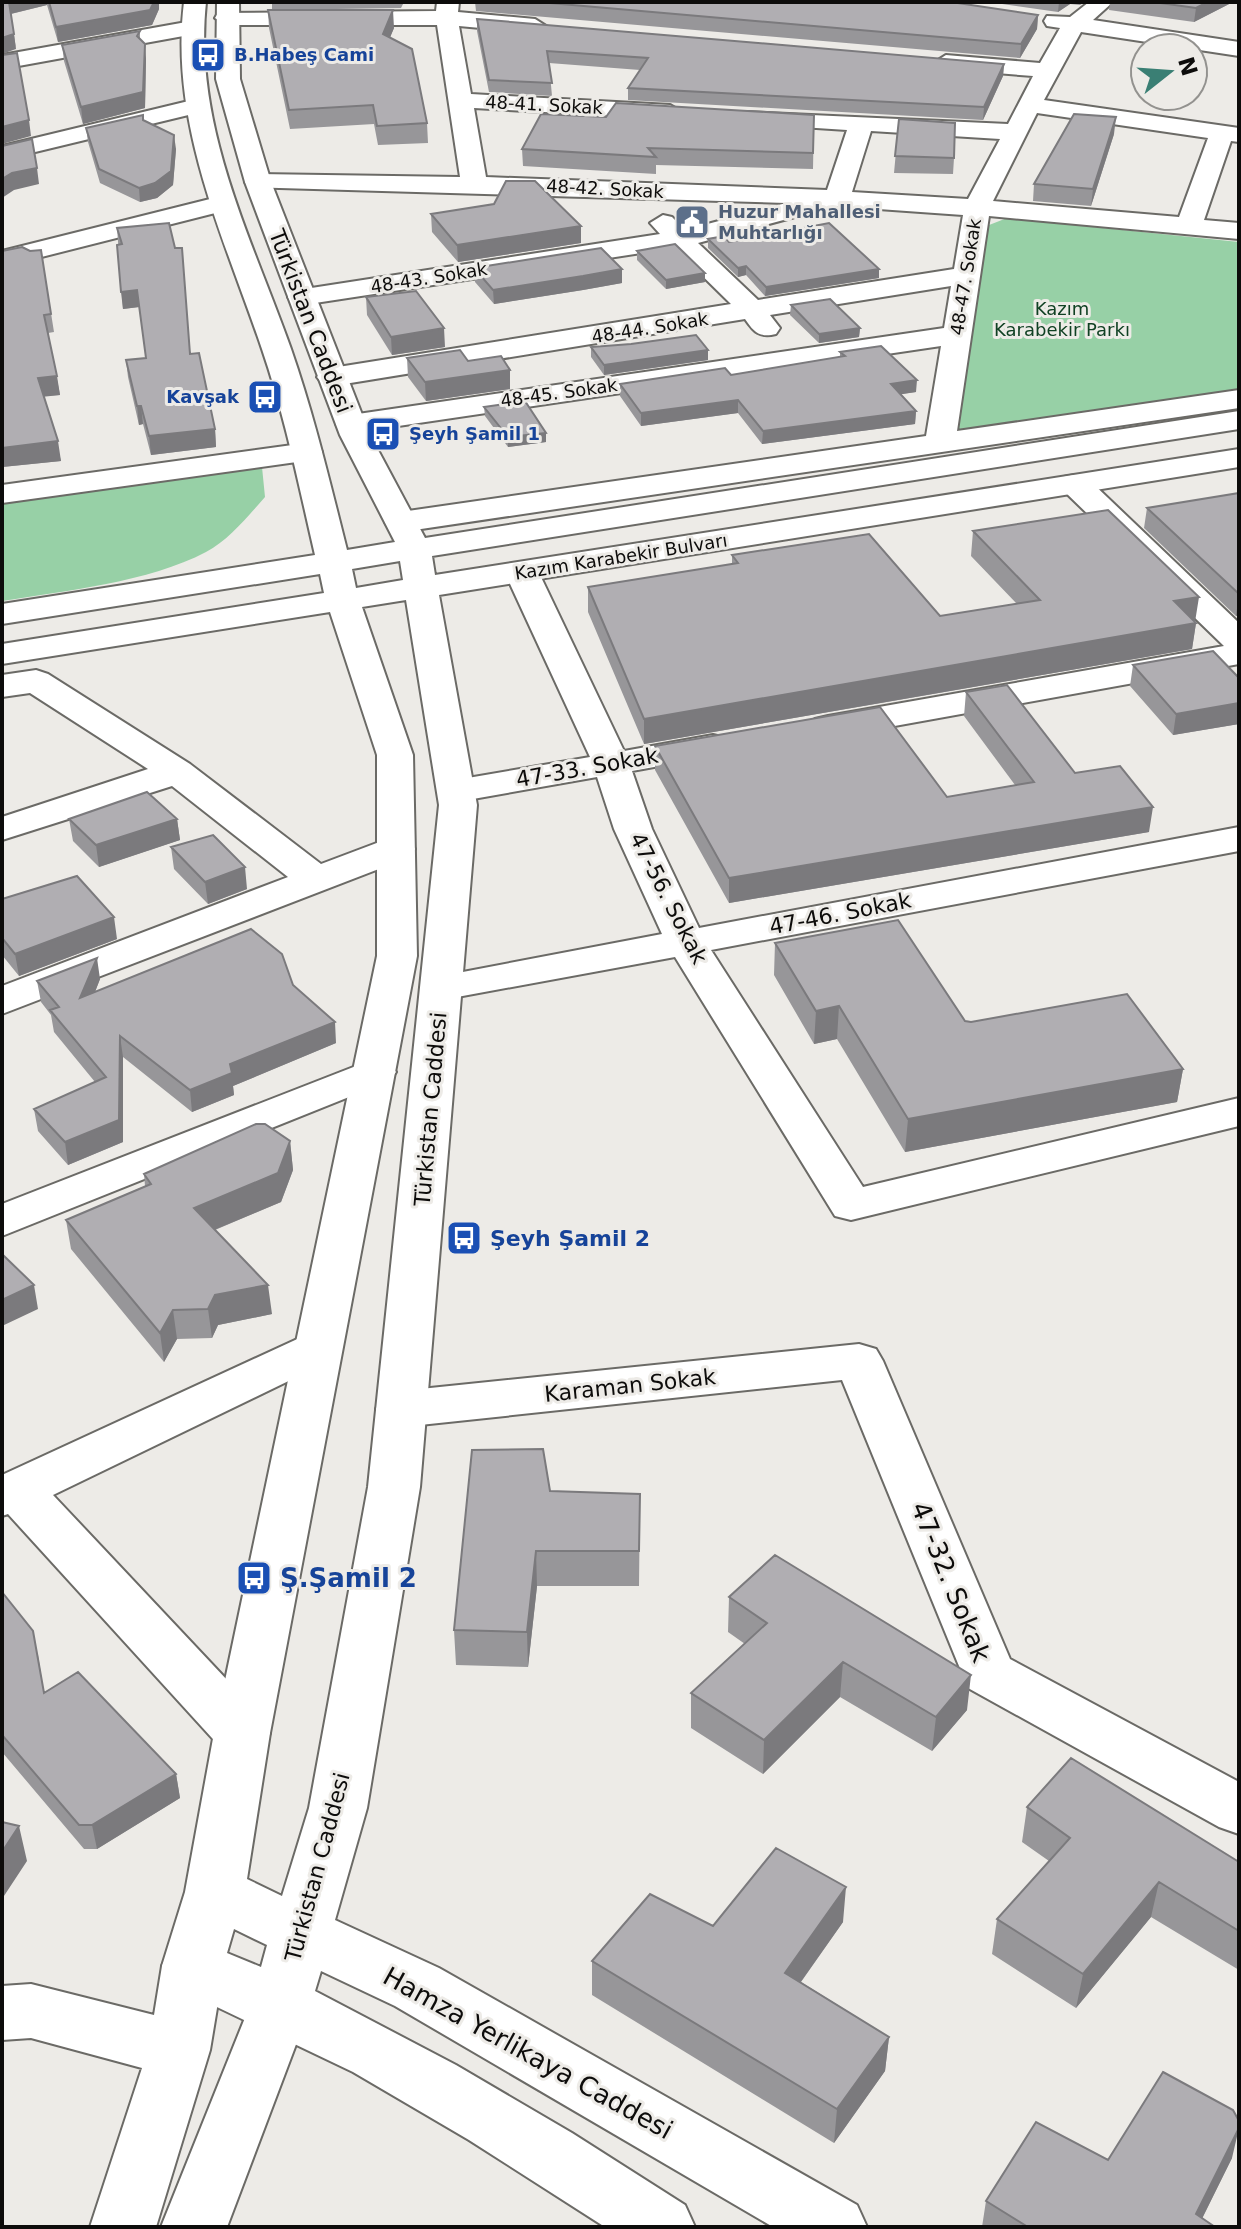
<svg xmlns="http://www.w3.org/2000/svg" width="1241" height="2229" font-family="'DejaVu Sans',sans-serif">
	<rect width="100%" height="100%" fill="#edebe7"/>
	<path fill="#97d0a6" d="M1007,218L1239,242V389L953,433L984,227Z
		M262,467L265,497C248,516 229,540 206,552C149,582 65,591 2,601V504Z"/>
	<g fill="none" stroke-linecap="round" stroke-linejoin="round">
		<defs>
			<path id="street" d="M437,2H459L458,12L535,19L546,26L535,33L459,26L471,94L670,105L682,112L670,119L474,108L486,177L827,190L847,130L755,124L747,122L743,117L747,112L1008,124L1033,76L946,69L935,62L946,55L1040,63L1060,28L1047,26L1044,21L1047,16L1070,17L1089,2H1113L1093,20L1239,42V56L1081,32L1044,100L1239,128V142L1231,141L1204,220L1239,223V239L989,216L957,431L1239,390V408L401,532L390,529L385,522L390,515L401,512L926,436L941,346L351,433L340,430L336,424L340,418L351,415L944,328L951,286L770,315L780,328L776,334C759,338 754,332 745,319L332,386L322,383L317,377L322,371L332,368L731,304L674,248L302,305L292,303L288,297L292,291L660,234L650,223L663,215L672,217L685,230L786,203L249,187L245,182L258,174L460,177L437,25H226L215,18L218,13L436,11ZM1037,113L1208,138L1179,217L993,201ZM871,131L1000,139L968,199L852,192ZM836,206L963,215L954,269L758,300L698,243Z
				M192,21L203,28L200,33L2,69V55Z
				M197,99L205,101L209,106L205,111L2,160V146Z
				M222,196L231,199L235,204L231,209L2,267V251Z
				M307,443L318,445L322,452L318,459L2,503V485Z
				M1075,475L1086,477L1239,623V664L828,738L815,735L810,727L815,719L828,716L1224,646L1064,491L1059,484L1064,477Z
				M522,563L534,566L539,573L624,751L713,735L726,738L731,746L726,754L632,771L652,829L699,928L1239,827V851L711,950L863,1187L1239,1098V1126L851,1220L835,1216L675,957L441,1000L426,997L420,988L426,979L662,934L614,829L597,777L456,802L443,799L437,791L443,783L456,780L590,757L505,573L510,566Z
				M36,670L48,674L190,764L321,864L382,841L396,837L410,841L415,849L410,857L2,1014V986L288,877L172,786L2,840V817L148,769L30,693L2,697V675Z
				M374,1059L389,1063L396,1072L389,1081L2,1236V1204Z
				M319,1329L336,1334L343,1346L336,1358L53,1495L262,1717L270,1733L262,1749L242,1756L222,1749L8,1514L2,1516V1475Z
				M859,1344L876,1349L883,1361L1010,1659L1239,1782V1834L1219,1827L968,1688L842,1380L401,1427L383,1422L376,1409L383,1396L401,1391Z
				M193,1939L215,1947L224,1966L210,2050L156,2227H90L142,2068L31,2038L2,2040V1986L31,1984L154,2015L162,1966L171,1947Z
				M281,1975L303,1983L312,2002L227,2227H161L259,1983Z"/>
			<path id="secondary" d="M184,2H206C193,125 251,237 291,349C314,415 330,483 347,550L395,542L340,435L245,182L216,79L217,2H239L240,79L271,182L370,435L425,538L1239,411V429L432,556L435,575L1239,449V467L439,595L477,805L420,1487L367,1808L335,1920L439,1968L857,2205L867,2227H773L395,2006L321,1971L315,1991L456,2065L572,2133L685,2205L695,2227H605L469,2140L353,2072L171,1985L162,1966L185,1892L214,1733L377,956V755L330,612L2,664V644L324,593L320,574L2,624V604L315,555C299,486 285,416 262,349C224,237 169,124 184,2ZM400,561L403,580L356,588L352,569ZM406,600L439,805L368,1487L309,1808L282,1896L247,1879L270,1733L417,956L413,755L362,607ZM234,1929L267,1945L261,1967L227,1953Z"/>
		</defs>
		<use href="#street" stroke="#6b6a66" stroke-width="4"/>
		<use href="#secondary" stroke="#6b6a66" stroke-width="4"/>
		<use href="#street" fill="#fff" fill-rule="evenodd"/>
		<use href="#secondary" fill="#fff" fill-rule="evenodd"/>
	</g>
	<path fill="#979699" d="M2,2H159V9L152,25L58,42L47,5L11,14L16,49Z
		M272,2H404L401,8L272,10Z
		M475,2H951L1038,15L1037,29L1020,58L476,11Z
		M988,2H1085L1080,5L1070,4L1058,12Z
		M1110,2H1233L1194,22L1109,10Z
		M268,10L394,28L390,37L427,123L428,143L378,145L374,124L290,129L269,28Z
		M477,19L1004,64L1003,76L983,120L628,100V88L640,70L549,63L552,96L489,92L477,31Z
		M140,31V39L146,59L145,108L83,124L64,61L62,45Z
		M814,115L813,169L656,165V174L523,166L522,149L606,117Z
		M899,119L954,158L953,174L894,173Z
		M143,121L176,149L173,185L157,198L140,202L100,183L88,142L86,128Z
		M1114,134L1091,206L1033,201L1034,184Z
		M494,204L581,243L458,262L432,232L431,214Z
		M117,228L191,353L215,429L216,447L151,455L143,424L139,425L128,377L126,360L146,358L139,307L123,309Z
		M708,239L729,242L879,278L765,296L746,275L738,277L708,248Z
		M41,250L54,332L48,333L60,395L44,396L61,461L2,467V251Z
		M637,251L705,282L666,289L637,260Z
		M474,268L622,283L583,290L494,304L475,282Z
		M366,297L445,347L392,355L367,315Z
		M791,305L860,328L859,337L819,343L790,315Z
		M591,347L708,360L604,375L591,357Z
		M840,352L916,392L901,394L916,411L915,424L762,444L738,413L641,426L620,396V384L731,375L840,357Z
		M407,358L510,370V389L426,401L408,377Z
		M484,407L546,433V442L508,447L485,416Z
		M1239,493V615L1236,616L1144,528L1147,508Z
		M973,531L1195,622L1196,623L1192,649L644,744L588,612V587L732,564V555L940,616L1017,604L971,556Z
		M1133,665L1239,678V724L1173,735L1130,686Z
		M966,692L1075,773L1149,832L729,903L655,770V746L947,797L1015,785L964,716Z
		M69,819H177L180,840L99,867L73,841Z
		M171,847L247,889L208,904L174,869Z
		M2,899L117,939L19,976L2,955Z
		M775,943L965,1021L1183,1069L1177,1102L905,1152L837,1039L814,1044L774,975Z
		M100,979L95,992L293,985L336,1043L233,1086L234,1095L192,1112L123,1057V1142L68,1165L38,1131L34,1109L95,1082L54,1032L51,1015L41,1002L37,981Z
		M290,1141L293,1170L281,1202L215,1230L272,1314L218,1325L212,1338L177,1339L164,1362L71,1249L66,1220L145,1186L144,1174Z
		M550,1491L640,1494L639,1586H537L528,1667L456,1665L454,1630Z
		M2,1592L38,1655L44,1693L176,1774L180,1798L97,1849H84L2,1752Z
		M729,1597L967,1710L932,1751L840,1697L763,1774L691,1728V1693L745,1644L728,1632Z
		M1027,1807L1239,1862V1970L1151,1917L1076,2008L992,1954L997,1919L1049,1861L1022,1842Z
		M843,1922L801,1982L889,2037L885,2071L834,2143L592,1995V1961L713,1926Z
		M1232,2158L1202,2218L1215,2227H982L986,2201L1108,2160Z"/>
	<path fill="#7b7a7d" d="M8,2H47V5L10,14Z
		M154,2H159V9L152,25L58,42L56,27Z
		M1059,2H1071L1070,4L1058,12Z
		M1208,2H1233L1194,22L1196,8Z
		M393,10L394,28L384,52L383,34Z
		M1038,15L1037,29L1020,58L1021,44Z
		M14,34L16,49L2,54V38Z
		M145,44L146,59L145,108L83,124L81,107Z
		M1004,64L1003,76L983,120L984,107Z
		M1116,117L1114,134L1091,206L1093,189Z
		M29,120L31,136L2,144V127Z
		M174,135L176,149L173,185L157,198L140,202L139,188Z
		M37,168L39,184L14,190L2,198V179L12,173Z
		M581,226V243L458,262L457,245Z
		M746,266V275L738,277V268Z
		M622,269V283L583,290L494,304L493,290Z
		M879,269V278L765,296L766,287Z
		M705,273V282L666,289V280Z
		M137,290L139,307L123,309L121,292Z
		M444,328L445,347L392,355L391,337Z
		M860,328L859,337L819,343V334Z
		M708,350V360L604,375V365Z
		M510,370V389L426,401L425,382Z
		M57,376L60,395L41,397L38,378Z
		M917,380L916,392L890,396L891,384Z
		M738,400V413L641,426V413Z
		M137,406H141L143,424L139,425Z
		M916,411L915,424L762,444L763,431Z
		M215,429L216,447L151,455L149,436Z
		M546,433V442L508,447V437Z
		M58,441L61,461L2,467V448Z
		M1239,594V615L1236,616Z
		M1199,597L1195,622L1174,601Z
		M1196,623L1192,649L644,744V719Z
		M1239,703V724L1173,735L1176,714Z
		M1153,807L1149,832L729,903V878Z
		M177,819L180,840L99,867L96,845Z
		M245,867L247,889L208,904L205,882Z
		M114,917L117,939L19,976L15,954Z
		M97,958L100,979L84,1020L80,998Z
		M839,1006L837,1039L814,1044L816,1011Z
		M335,1022L336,1043L233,1086L234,1095L192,1112L190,1090L230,1064Z
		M120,1036L123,1057V1142L68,1165L65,1142L119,1120Z
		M1183,1069L1177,1102L905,1152L908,1119Z
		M290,1141L293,1170L281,1202L197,1237L194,1208Z
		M34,1285L38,1309L2,1326V1300Z
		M268,1285L272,1314L218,1325L212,1338L208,1309L215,1295Z
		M173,1310L177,1339L164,1362L160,1333Z
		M536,1551L537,1586L528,1667L527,1632Z
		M843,1662L840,1697L763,1774L764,1740Z
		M971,1675L967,1710L932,1751L936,1717Z
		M176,1774L180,1798L97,1849L92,1825Z
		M19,1826L27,1861L2,1899V1852Z
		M1159,1882L1151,1917L1076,2008L1083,1974Z
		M846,1887L843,1922L783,2007L785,1973Z
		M889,2037L885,2071L834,2143L837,2109Z
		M1239,2128L1232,2158L1198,2227L1196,2214Z"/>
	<path fill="#b0aeb2" stroke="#7b7a7d" stroke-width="2" d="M2,2H9L14,34L2,38Z
		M49,2H154L150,10L56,27Z
		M538,2H951L1038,15L1021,44Z
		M1153,2H1208L1196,8Z
		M268,10H393L383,34L412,49L427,123L377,126L373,105L289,110Z
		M477,19L1004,64L984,107L628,88L648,58L547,51L552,83L489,80Z
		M140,31L137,36L145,44L143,92L81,107L62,45Z
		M17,53L29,120L2,127V55Z
		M616,103L814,115L813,153L648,148L656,157L522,149L541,114L606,117Z
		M1074,114L1116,117L1093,189L1034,184Z
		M143,115V120L174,135L171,171L155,183L139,188L99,169L86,128Z
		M899,119L955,123L954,158L895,156Z
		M32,139L37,168L12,173L2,179V146Z
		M506,181H535L581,226L457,245L431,214L494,204Z
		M169,223L175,248H182L190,354L199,353L215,429L149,436L141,406H137L126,360L146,358L137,290L121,292L117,245L122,244L117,228Z
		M829,223L879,269L766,287L746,266L738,268L708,239L724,236L729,242Z
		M675,244L705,273L666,280L637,251Z
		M22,247L30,251L41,250L51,314L44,315L57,376L38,378L58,441L2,448V251Z
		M601,248L622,269L583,276L493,290L474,268Z
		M416,291L444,328L391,337L366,297Z
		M830,299L860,328L819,334L791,305Z
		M696,335L708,350L604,365L591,347L631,344Z
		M881,346L917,380L891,384L916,411L763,431L738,400L641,413L620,384L725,368L731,375L845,356L840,352Z
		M460,350L468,361L501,356L510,370L425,382L407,358Z
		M525,401L546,433L508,437L484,407Z
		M1239,493V594L1147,508Z
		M1108,510L1199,597L1174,601L1196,623L644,719L588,587L738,563L732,555L869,534L940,616L1040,600L973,531Z
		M1213,651L1239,678V703L1176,714L1133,665Z
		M1007,685L1075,773L1120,766L1153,807L729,878L655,746L880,707L947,797L1034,782L966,692Z
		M147,792L177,819L96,845L69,819Z
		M213,835L245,867L205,882L171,847Z
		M77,876L114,917L15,954L2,938V899Z
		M898,920L965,1021L971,1022L1127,994L1183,1069L908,1119L839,1006L816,1011L775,943Z
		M251,929L282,954L293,985L335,1022L230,1064L232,1073L190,1090L120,1036L119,1120L65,1142L34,1109L106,1077L50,1010L59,1007L37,981L97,958L80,998Z
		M256,1124H265L290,1141L278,1173L194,1208L268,1285L215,1295L208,1309L173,1310L160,1333L66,1220L151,1184L144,1174Z
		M2,1254L34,1285L2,1300Z
		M543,1449L550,1491L640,1494L639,1551H536L527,1632L454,1630L472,1450Z
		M775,1555L971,1675L936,1717L843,1662L764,1740L691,1693L767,1623L729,1597Z
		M2,1592L33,1631L44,1693L78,1672L176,1774L92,1825H79L2,1735Z
		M1071,1758L1239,1862V1931L1159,1882L1083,1974L997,1919L1070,1838L1027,1807Z
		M2,1822L19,1826L2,1852Z
		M776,1848L846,1887L785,1973L889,2037L837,2109L592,1961L650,1894L713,1926Z
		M1163,2072L1233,2110L1239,2121V2128L1196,2214L1215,2227H1028L986,2201L1036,2122L1108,2160Z"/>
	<defs>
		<symbol id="bus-square" viewBox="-11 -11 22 22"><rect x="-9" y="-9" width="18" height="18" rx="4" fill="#1a4fb4" stroke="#edebe7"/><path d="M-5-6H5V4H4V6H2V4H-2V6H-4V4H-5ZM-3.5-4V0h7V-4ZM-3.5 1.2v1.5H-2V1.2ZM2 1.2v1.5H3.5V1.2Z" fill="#fff"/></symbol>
		<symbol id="civic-square" viewBox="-11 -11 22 22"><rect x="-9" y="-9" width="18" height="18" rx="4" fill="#5c6f8a" stroke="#edebe7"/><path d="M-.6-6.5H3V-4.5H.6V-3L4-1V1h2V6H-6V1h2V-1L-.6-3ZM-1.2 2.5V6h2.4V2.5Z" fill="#fff"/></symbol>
	</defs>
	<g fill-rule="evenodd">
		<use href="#bus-square" x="188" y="35" width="40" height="40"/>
		<use href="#civic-square" x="672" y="202" width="40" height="40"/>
		<use href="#bus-square" x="245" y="377" width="40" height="40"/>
		<use href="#bus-square" x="363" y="414" width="40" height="40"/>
		<use href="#bus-square" x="444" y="1218" width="40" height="40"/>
		<use href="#bus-square" x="234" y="1558" width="40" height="40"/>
	</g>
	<g text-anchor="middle" stroke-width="6" stroke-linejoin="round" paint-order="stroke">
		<g font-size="18" font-weight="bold" fill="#164399" stroke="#edebe7" text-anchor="start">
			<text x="234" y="61">B.Habeş Cami</text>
			<text x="239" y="403" text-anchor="end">Kavşak</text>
			<text x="409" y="440">Şeyh Şamil 1</text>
		</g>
		<g font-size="18" fill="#0d0c0b" stroke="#edebe7">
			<text transform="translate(544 105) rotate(3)" y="6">48-41. Sokak</text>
			<text transform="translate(605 189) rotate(3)" y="6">48-42. Sokak</text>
			<text transform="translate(966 277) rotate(-81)" y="6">48-47. Sokak</text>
			<text transform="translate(429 278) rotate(-9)" y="6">48-43. Sokak</text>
			<text transform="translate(650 328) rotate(-9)" y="6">48-44. Sokak</text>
			<text transform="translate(559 393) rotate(-8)" y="6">48-45. Sokak</text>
			<text transform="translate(621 557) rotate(-9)" y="6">Kazım Karabekir Bulvarı</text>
		</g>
		<g font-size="18" font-weight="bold" fill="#4e5e75" stroke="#edebe7" text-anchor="start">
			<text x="718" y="218">Huzur Mahallesi<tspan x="718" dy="21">Muhtarlığı</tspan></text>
		</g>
		<g font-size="18" fill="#104123" stroke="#edebe7">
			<text x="1062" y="315">Kazım<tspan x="1062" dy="21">Karabekir Parkı</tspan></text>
		</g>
		<g font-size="22" fill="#0d0c0b" stroke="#edebe7">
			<text transform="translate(311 321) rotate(69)" y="8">Türkistan Caddesi</text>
			<text transform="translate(587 767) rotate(-10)" y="8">47-33. Sokak</text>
			<text transform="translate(669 898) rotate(63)" y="8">47-56. Sokak</text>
			<text transform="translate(840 913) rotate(-11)" y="8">47-46. Sokak</text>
			<text transform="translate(430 1109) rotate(-85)" y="8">Türkistan Caddesi</text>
			<text transform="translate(630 1385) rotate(-6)" y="8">Karaman Sokak</text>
			<text transform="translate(317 1867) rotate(-75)" y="8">Türkistan Caddesi</text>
		</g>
		<g font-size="22" font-weight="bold" fill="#164399" stroke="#edebe7" text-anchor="start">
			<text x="490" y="1246">Şeyh Şamil 2</text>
		</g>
		<g font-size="26" font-weight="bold" fill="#164399" stroke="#edebe7" text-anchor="start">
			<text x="280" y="1587">Ş.Şamil 2</text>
		</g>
		<g font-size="26" fill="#0d0c0b" stroke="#edebe7">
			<text transform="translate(951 1582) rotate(68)" y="9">47-32. Sokak</text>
			<text transform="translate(528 2053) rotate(29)" y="9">Hamza Yerlikaya Caddesi</text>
		</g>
	</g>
	<rect width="1241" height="2229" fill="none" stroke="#0d0c0b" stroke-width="8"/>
	<g transform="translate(1169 72) rotate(73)"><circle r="38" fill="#edebe7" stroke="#93928f" stroke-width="2"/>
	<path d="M0-6L14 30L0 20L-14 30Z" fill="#3a7f74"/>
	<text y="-12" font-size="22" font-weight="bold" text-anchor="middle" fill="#0d0c0b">N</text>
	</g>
</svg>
